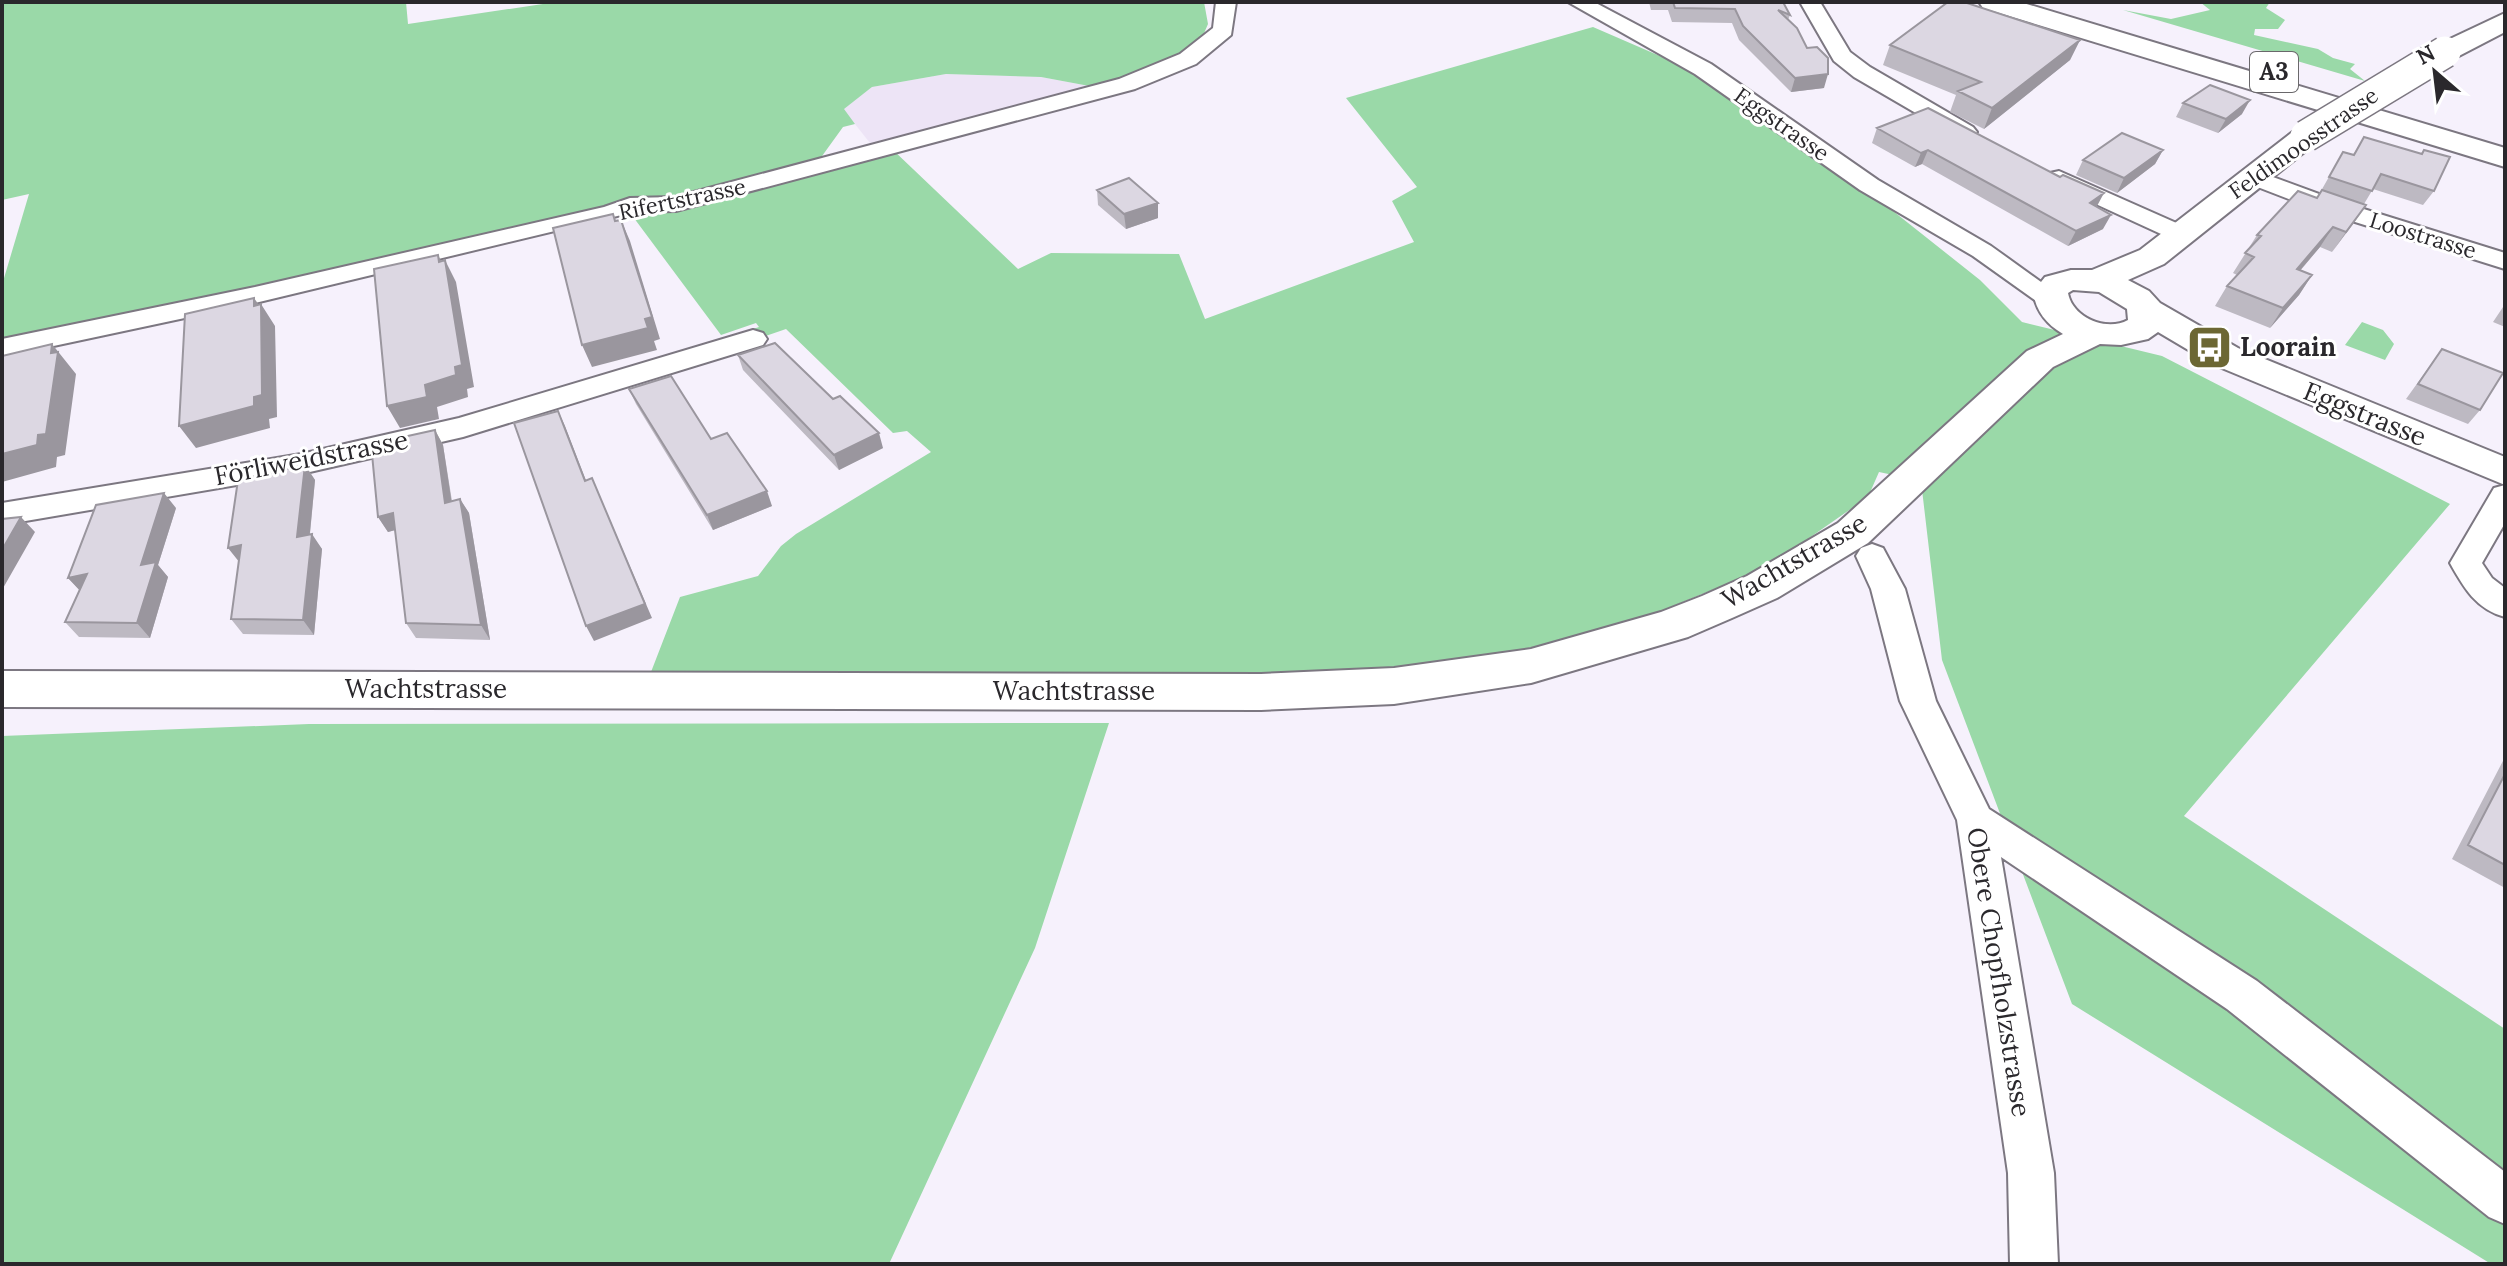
<svg xmlns="http://www.w3.org/2000/svg" width="2507" height="1266" font-family="Lora,serif">
	<rect width="100%" height="100%" fill="#f6f1fc"/>
	<path fill="#ede4f6" d="M946,74L1041,77L1100,88L870,143L843,109L872,87Z"/>
	<path fill="#9ad9a8" d="M2,2H406L408,24L556,2H1204L1208,24L1202,38L1182,56L1100,88L1041,77L946,74L872,87L844,109L855,124L843,127L817,163L677,200L620,202L244,289L2,339V285L29,194L2,200Z
		M2200,2H2270L2266,8L2285,20L2278,29H2255L2254,35L2318,49L2333,58L2355,64L2350,69L2365,81L2123,10L2171,19L2210,10Z
		M1593,27L1743,92L1980,280L2022,322L2162,356L2450,504L2184,816L2505,1029V1264H2491L2072,1004L1942,660L1921,481L1879,472L1868,497L1766,568L1609,632L1416,670L1073,679L651,672L680,597L758,576L781,546L796,534L931,452L907,431L893,433L786,329L760,338L753,329L759,327L756,323L721,335L628,210L892,149L1018,269L1051,253L1179,254L1205,319L1414,242L1392,201L1417,187L1346,98Z
		M2362,322L2383,330L2394,344L2385,360L2345,345Z
		M1109,723L1035,948L889,1264H2V736L309,724Z"/>
	<g fill="none" stroke-linecap="round" stroke-linejoin="round">
		<defs>
			<path id="minor" d="M1216,2H1236L1231,35L1196,64L1135,89L676,211L634,212L255,303L2,357V339L255,287L604,207L630,198L675,197L1119,79L1180,54L1213,28Z
				M1568,2H1594L1711,64L1878,180L1991,246L2062,297L2059,303H2039L1973,256L1860,190L1695,74Z
				M1800,2H1820L1850,52L1870,67L1973,127L1977,132L1973,137H1957L1854,77L1834,61Z
				M2251,169L2338,201L2505,253V269L2320,211L2242,181L2239,176Z
				M2059,171L2190,229L2194,234L2181,242L2172,239L2050,183L2047,178L2050,173Z
				M753,330L763,333L767,339L763,345L463,437L301,474L2,525V503L301,454L459,418Z
				M2505,485V523L2482,563L2492,578L2505,588V617C2476,609 2464,588 2450,563L2494,488Z
				M1872,544L1883,548L1905,589L1936,701L1989,809L2257,981L2505,1172V1224L2489,1217L2227,1009L2001,857L2054,1173L2058,1264H2010L2008,1173L1957,820L1900,701L1871,589L1856,556L1861,548Z"/>
			<path id="major" d="M2505,13V32L2455,58H2435L2431,52L2435,46Z
				M2306,127L2317,130L2321,136L2317,142L2164,264L2128,280L2149,291L2160,303L2238,348L2505,457V485L2212,364L2158,332L2148,339L2121,345L2100,344L2053,367L1868,543L1777,598L1732,618L1688,637L1531,683L1394,704L1261,710L2,707V671L1261,674L1394,668L1531,649L1661,612L1702,596L1747,576L1838,523L2027,351L2063,334C2046,324 2036,311 2033,292L2045,277L2071,270H2092L2140,250L2295,130ZM2073,290L2099,292L2127,309L2128,320C2106,332 2072,317 2068,293Z"/>
			<path id="highway" d="M1979,2H2020L2505,148V167L1983,8Z"/>
		</defs>
		<use href="#minor" stroke="#7c7781" stroke-width="4"/>
		<use href="#major" stroke="#7c7781" stroke-width="4"/>
		<use href="#highway" stroke="#7c7781" stroke-width="4"/>
		<use href="#minor" fill="#fff" fill-rule="evenodd"/>
		<use href="#major" fill="#fff" fill-rule="evenodd"/>
		<use href="#highway" fill="#fff" fill-rule="evenodd"/>
		<defs>
			<path id="major-bridge" d="M2306,136L2445,52"/>
		</defs>
		<use href="#major-bridge" stroke="#7c7781" stroke-width="34" stroke-linecap="butt"/>
		<use href="#major-bridge" stroke="#fff" stroke-width="31"/>
	</g>
	<path fill="#bdb9c2" d="M1649,2H1783L1790,15L1788,20L1824,88L1791,92L1739,40L1732,23L1672,22L1668,10H1651Z
		M2080,40L2070,60L1984,129L1950,112L1956,95L1883,65L1890,45Z
		M2183,103L2242,114L2218,133L2176,117Z
		M1877,128L2097,207L2103,229L2068,246L1922,164L1915,167L1872,143Z
		M2364,137L2421,154L2424,150L2434,191L2423,205L2373,189L2364,204L2366,205L2332,252L2320,247L2300,271L2312,275L2299,295L2270,328L2215,306L2227,286L2237,275L2233,273L2257,235L2317,198L2343,152L2353,155Z
		M2163,150L2155,164L2117,193L2076,175L2083,160Z
		M1097,190L1158,203V218L1126,229L1098,205Z
		M2505,304V327L2493,322Z
		M2442,349L2480,410L2468,424L2406,399Z
		M738,355L883,448L839,470L743,370Z
		M629,389L711,439L772,506L713,530L636,404Z
		M435,430L443,445L452,501L460,499L469,513L490,640L416,638L406,623L395,530L388,532L378,517L395,448Z
		M305,465L315,480L310,534L322,549L314,635L243,634L231,619Z
		M176,508L158,565L168,577L150,638L79,637L65,622L80,590L68,578Z
		M2505,757V888L2452,859Z"/>
	<path fill="#9a969e" d="M2080,40L2070,60L1984,129L1992,108Z
		M1828,74L1824,88L1791,92L1795,78Z
		M2250,100L2242,114L2218,133L2226,119Z
		M1928,150L1922,164L1915,167L1921,153Z
		M2163,150L2155,164L2117,193L2124,178Z
		M2104,193L2096,208L2090,203Z
		M1158,203V218L1126,229L1124,214Z
		M2366,205L2353,224L2332,252L2346,232Z
		M2111,215L2103,229L2068,246L2076,231Z
		M621,220L630,241L660,339L654,341L657,350L592,367L582,345Z
		M2333,227L2320,247L2284,289L2297,269Z
		M438,255L447,273L445,260L456,282L474,387L467,389L468,397L437,407L439,419L400,428L387,406L425,385L439,262Z
		M2312,275L2299,295L2270,328L2283,308Z
		M254,298L261,308V304L275,326L277,417L269,419L270,428L196,448L179,426L254,397Z
		M52,344L76,374L65,455L57,457L56,467L2,482V454L51,353Z
		M558,411L565,426L592,496L585,481Z
		M435,430L443,445L454,518L445,503Z
		M879,433L883,448L839,470L834,455Z
		M305,465L315,480L308,552L297,537Z
		M592,478L652,618L594,641L586,626Z
		M767,491L772,506L713,530L707,515Z
		M164,493L176,508L158,565L168,577L150,638L137,623L141,565Z
		M460,499L469,513L490,640L481,625Z
		M393,513L403,528L388,532L378,517Z
		M21,517L35,532L2,590V550Z
		M312,534L322,549L314,635L303,620Z
		M241,545L240,563L228,548Z
		M87,574L82,593L68,578Z"/>
	<path fill="#dcd7e2" stroke="#9a969e" stroke-width="2" d="M1673,2H1783L1790,15L1778,10L1797,28L1807,48L1817,47L1828,58V74L1795,78L1743,26L1735,9L1675,8Z
		M1948,2H1964L2080,40L1992,108L1958,91L1981,82L1890,45Z
		M2210,85L2250,100L2226,119L2183,103Z
		M1928,108L2060,177L2063,175L2104,193L2090,203L2111,215L2076,231L1928,150L1921,153L1877,128Z
		M2122,133L2163,150L2124,178L2083,160Z
		M2364,137L2422,154L2424,150L2450,157L2434,191L2381,174L2372,191L2329,177L2343,152L2354,155Z
		M1129,178L1158,203L1124,214L1097,190Z
		M2322,190L2366,205L2346,232L2333,227L2297,269L2312,275L2283,308L2227,286L2254,257L2245,253L2261,236L2257,235L2298,191L2317,198Z
		M613,214L615,221L621,220L652,317L645,319L648,328L582,345L553,228Z
		M438,255L439,262L445,260L462,365L455,367L456,375L425,385L427,397L387,406L374,269Z
		M254,298V306L261,304L262,395L254,397V406L179,426L185,314Z
		M775,343L833,399L840,396L879,433L834,455L738,355Z
		M52,344L51,353L58,352L46,434L38,435L37,445L2,454V356Z
		M2442,349L2503,373L2480,410L2418,384Z
		M671,376L711,439L727,433L767,491L707,515L629,389Z
		M558,411L585,481L592,478L645,604L586,626L514,423Z
		M435,430L445,503L460,499L481,625L406,623L393,513L378,517L372,454L395,448L394,439Z
		M305,465L297,537L312,534L303,620L231,619L241,545L228,548L238,480Z
		M164,493L141,565L156,562L137,623L65,622L87,574L68,578L96,505Z
		M21,517L2,550V519Z
		M2505,774V865L2468,845Z"/>
	<defs>
		<symbol id="bus-square" viewBox="-11 -11 22 22"><rect x="-9" y="-9" width="18" height="18" rx="4" fill="#6c6733" stroke="#fff"/><path d="M-5-6H5V4H4V6H2V4H-2V6H-4V4H-5ZM-3.5-4V0h7V-4ZM-3.5 1.2v1.5H-2V1.2ZM2 1.2v1.5H3.5V1.2Z" fill="#fff"/></symbol>
	</defs>
	<g fill-rule="evenodd">
		<use href="#bus-square" x="2184" y="322" width="51" height="51"/>
	</g>
	<g text-anchor="middle" stroke-width="6" stroke-linejoin="round" paint-order="stroke">
		<g font-size="22" fill="#2a282c" stroke="#fff">
			<text transform="translate(1782 124) rotate(35)" y="8">Eggstrasse</text>
			<text transform="translate(2303 143) rotate(-35)" y="8">Feldimoosstrasse</text>
			<text transform="translate(682 199) rotate(-12)" y="8">Rifertstrasse</text>
			<text transform="translate(2423 235) rotate(17)" y="8">Loostrasse</text>
		</g>
		<rect fill="#fff" stroke="#6a686b" stroke-width="2" x="2250" y="52" width="48" height="40" rx="6"/>
		<g font-size="24" font-weight="bold" fill="#2a282c">
			<text x="2274" y="80">A3</text>
		</g>
		<g font-size="26" font-weight="bold" fill="#2a282c" stroke="#fff" text-anchor="start">
			<text x="2240" y="356">Loorain</text>
		</g>
		<g font-size="26" fill="#2a282c" stroke="#fff">
			<text transform="translate(2365 414) rotate(22)" y="9">Eggstrasse</text>
			<text transform="translate(311 458) rotate(-11)" y="9">Förliweidstrasse</text>
			<text transform="translate(1794 561) rotate(-30)" y="9">Wachtstrasse</text>
			<text x="426" y="698">Wachtstrasse</text>
			<text x="1074" y="700">Wachtstrasse</text>
			<text transform="translate(1999 972) rotate(81)" y="9">Obere Chopfholzstrasse</text>
		</g>
	</g>
	<rect width="2507" height="1266" fill="none" stroke="#2a282c" stroke-width="8"/>
	<g transform="translate(2435 72) rotate(332)" stroke="#ffffff" stroke-width="6" paint-order="stroke">
	<path d="M0-6L14 30L0 20L-14 30Z" fill="#2a282c"/>
	<text y="-12" font-size="22" font-weight="bold" text-anchor="middle" fill="#2a282c">N</text>
	</g>
</svg>
